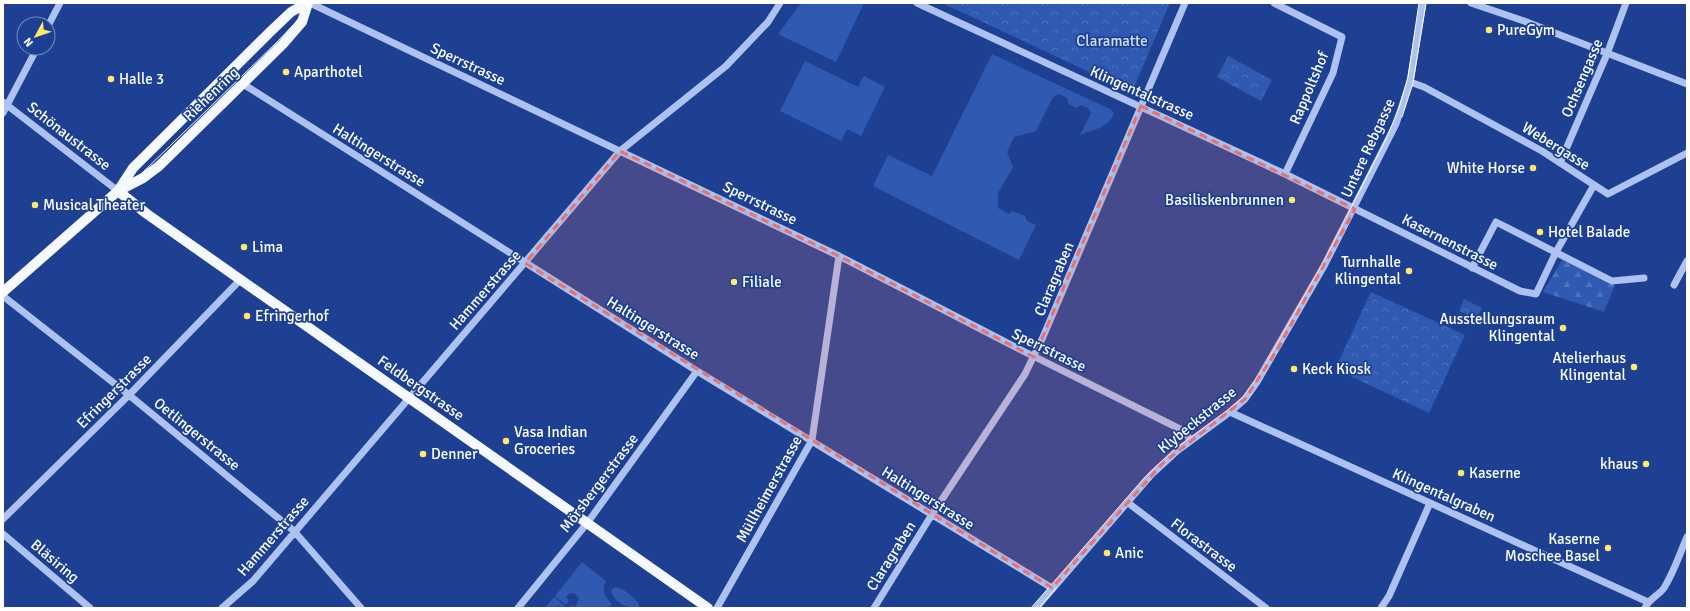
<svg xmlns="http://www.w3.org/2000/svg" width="1690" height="611" font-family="Signika,sans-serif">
	<defs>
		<pattern id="forest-firs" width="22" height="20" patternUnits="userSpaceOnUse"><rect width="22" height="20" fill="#3059b1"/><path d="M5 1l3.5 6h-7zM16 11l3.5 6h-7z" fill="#4f72bd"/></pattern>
		<pattern id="park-crowns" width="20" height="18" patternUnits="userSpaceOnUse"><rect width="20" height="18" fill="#3059b1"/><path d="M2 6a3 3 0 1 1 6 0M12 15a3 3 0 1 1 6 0" fill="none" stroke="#4f72bd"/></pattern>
	</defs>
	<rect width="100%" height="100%" fill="#1d4093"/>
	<path fill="#3059b1" d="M801,3H864L836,62L778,34Z
		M992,54L1110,109L1114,113C1108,128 1095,129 1080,135L1091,113L1088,108L1081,105L1076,108L1069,104L1067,98L1059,94L1053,97L1036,131L1014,137L1007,152L1013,167L998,193V208L1009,214L1012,211L1025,216L1027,221L1036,225L1019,260L873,186L888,155L932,176Z
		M805,61L858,87L864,76L885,87L861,136L847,129L841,141L780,111Z
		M582,562L606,581C601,591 605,597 612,604L609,608H569L572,605L575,607L579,598L574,593H570L566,597L569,600L566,605L555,596Z
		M616,587C625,589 634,597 639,604V608C627,608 617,605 611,592L612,589Z
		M554,597L565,606L563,608L559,606L545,608Z"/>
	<path fill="url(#forest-firs)" d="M1562,260L1615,285L1604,312L1543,292Z"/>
	<path fill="url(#park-crowns)" d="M942,3H1170L1132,92Z
		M1228,56L1272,80L1261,101L1217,77Z
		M1371,292L1465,335L1429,413L1335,369Z
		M1464,299L1482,308L1476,319L1459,311Z"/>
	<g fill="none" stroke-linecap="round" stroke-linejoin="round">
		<path stroke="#aec2ef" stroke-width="7" d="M310,3L839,256L1019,349L1182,430L1191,440
			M917,3L1285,174L1520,291L1536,294L1556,252L1594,185
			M1274,3L1342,37L1333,73L1285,174
			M1471,3L1524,21L1687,84
			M48,26L60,3
			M1410,82L1424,87L1542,151L1608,194L1687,153
			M243,84L697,371L1052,588
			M3,102L118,191
			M3,113L37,48
			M1560,163L1607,54L1626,3
			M1472,268L1496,222L1612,281L1644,278
			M1674,285L1687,261
			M3,296L129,395L294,531L361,608
			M1230,412L1648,602
			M1127,502L1266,608
			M3,519L129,395L241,279
			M3,534L90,608
			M222,608L253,581L620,151L726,66L768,22L780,3
			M518,608L588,522L697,371
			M717,608L812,440L839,256
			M874,608L931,516L1025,374L1043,337L1185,3
			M1036,608L1151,475L1177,451L1230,412L1245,399L1257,382L1324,266L1396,124L1410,82L1423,3
			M1381,608L1389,596L1430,503
			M1645,608C1649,599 1658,596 1664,588C1674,572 1680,553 1687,537"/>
		<path stroke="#f6f8ff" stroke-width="10" d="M118,191L147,214L708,608
			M118,191L133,168L271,31L291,12L307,3
			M3,292L118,191L143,178L159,166L283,44L302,22L308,3"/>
		<path stroke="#fff" stroke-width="1" d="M1402,117L1413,83L1426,3
			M3,296L140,175L277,42L295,23L311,3
			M1031,608L1145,477L1176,448L1228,410L1243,397L1261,372L1323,263L1387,137L1399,108L1408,77L1419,3
			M1039,608L1056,588"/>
	</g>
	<path fill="#e47373" fill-opacity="0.2" stroke="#e47373" stroke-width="3" stroke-dasharray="8 5" stroke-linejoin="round" d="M1141,106L1355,209L1277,350L1245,399L1163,463L1052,588L525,263L620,151L839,256L1034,357Z"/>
	<g fill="#fee86d" stroke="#1d4093" stroke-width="1.5">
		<circle cx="1489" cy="30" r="4"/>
		<circle cx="286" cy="72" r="4"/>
		<circle cx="111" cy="79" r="4"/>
		<circle cx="1533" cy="168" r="4"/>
		<circle cx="1292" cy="200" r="4"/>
		<circle cx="35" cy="205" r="4"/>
		<circle cx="1540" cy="232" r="4"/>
		<circle cx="244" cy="247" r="4"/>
		<circle cx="1409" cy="271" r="4"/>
		<circle cx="734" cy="282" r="4"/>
		<circle cx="247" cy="316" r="4"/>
		<circle cx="1563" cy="328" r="4"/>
		<circle cx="1634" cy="367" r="4"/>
		<circle cx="1294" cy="369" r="4"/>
		<circle cx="506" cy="441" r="4"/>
		<circle cx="423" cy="454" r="4"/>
		<circle cx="1646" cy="464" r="4"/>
		<circle cx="1461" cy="473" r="4"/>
		<circle cx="1608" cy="548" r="4"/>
		<circle cx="1107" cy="553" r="4"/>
	</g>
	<g text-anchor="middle" stroke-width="3.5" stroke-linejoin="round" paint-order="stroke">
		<g font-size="15" fill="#fff" stroke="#1d4093" text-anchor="start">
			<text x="1497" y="35">PureGym</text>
			<text x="294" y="77">Aparthotel</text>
			<text x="119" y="84">Halle 3</text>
			<text x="1525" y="173" text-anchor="end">White Horse</text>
			<text x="1284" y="205" text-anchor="end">Basiliskenbrunnen</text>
			<text x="43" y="210">Musical Theater</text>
			<text x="1548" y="237">Hotel Balade</text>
			<text x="252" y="252">Lima</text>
			<text x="1401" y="267" text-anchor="end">Turnhalle<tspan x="1401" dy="17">Klingental</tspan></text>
			<text x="742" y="287">Filiale</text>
			<text x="255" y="321">Efringerhof</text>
			<text x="1555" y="324" text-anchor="end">Ausstellungsraum<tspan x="1555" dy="17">Klingental</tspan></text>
			<text x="1626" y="363" text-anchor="end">Atelierhaus<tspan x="1626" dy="17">Klingental</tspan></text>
			<text x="1302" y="374">Keck Kiosk</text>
			<text x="514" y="437">Vasa Indian<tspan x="514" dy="17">Groceries</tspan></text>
			<text x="431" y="459">Denner</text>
			<text x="1638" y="469" text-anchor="end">khaus</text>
			<text x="1469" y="478">Kaserne</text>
			<text x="1600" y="544" text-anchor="end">Kaserne<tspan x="1600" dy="17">Moschee Basel</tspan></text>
			<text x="1115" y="558">Anic</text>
		</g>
		<g font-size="15" fill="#d4e0fa" stroke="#1d4093">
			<text x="1112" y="46">Claramatte</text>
		</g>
		<g font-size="15" fill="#fff" stroke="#1d4093">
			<text transform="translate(468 64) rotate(25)" y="5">Sperrstrasse</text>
			<text transform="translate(1582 78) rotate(-67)" y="5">Ochsengasse</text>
			<text transform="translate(1309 88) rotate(-67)" y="5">Rappoltshof</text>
			<text transform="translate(1142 93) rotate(24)" y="5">Klingentalstrasse</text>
			<text transform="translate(211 94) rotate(-44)" y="5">Riehenring</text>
			<text transform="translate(69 136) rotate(38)" y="5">Schönaustrasse</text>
			<text transform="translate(1556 146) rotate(32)" y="5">Webergasse</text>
			<text transform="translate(1368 148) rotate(-65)" y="5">Untere Rebgasse</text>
			<text transform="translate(379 155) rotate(32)" y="5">Haltingerstrasse</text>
			<text transform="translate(760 203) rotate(26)" y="5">Sperrstrasse</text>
			<text transform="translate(1450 242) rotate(27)" y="5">Kasernenstrasse</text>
			<text transform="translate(1054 279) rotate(-67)" y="5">Claragraben</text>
			<text transform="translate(485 290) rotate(-49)" y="5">Hammerstrasse</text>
			<text transform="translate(653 328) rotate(32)" y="5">Haltingerstrasse</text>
			<text transform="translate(1049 350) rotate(26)" y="5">Sperrstrasse</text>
			<text transform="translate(421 388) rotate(35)" y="5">Feldbergstrasse</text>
			<text transform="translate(114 391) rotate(-45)" y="5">Efringerstrasse</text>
			<text transform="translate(1197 420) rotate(-39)" y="5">Klybeckstrasse</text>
			<text transform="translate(197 434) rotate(39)" y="5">Oetlingerstrasse</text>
			<text transform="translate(599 483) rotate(-53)" y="5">Mörsbergerstrasse</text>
			<text transform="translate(769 489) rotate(-61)" y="5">Müllheimerstrasse</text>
			<text transform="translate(1444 495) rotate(24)" y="5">Klingentalgraben</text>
			<text transform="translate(928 498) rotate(32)" y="5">Haltingerstrasse</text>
			<text transform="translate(273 536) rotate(-49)" y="5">Hammerstrasse</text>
			<text transform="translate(1204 545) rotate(37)" y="5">Florastrasse</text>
			<text transform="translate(891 556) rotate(-58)" y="5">Claragraben</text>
			<text transform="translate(55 561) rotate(40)" y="5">Bläsiring</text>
		</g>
	</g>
	<rect width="1690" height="611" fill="none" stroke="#ffffff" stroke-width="8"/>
	<g transform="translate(36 36) rotate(230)"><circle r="19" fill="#1d4093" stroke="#778cbe"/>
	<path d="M0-3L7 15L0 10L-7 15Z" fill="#fee86d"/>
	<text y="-6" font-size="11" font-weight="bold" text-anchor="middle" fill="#ffffff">N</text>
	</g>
</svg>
